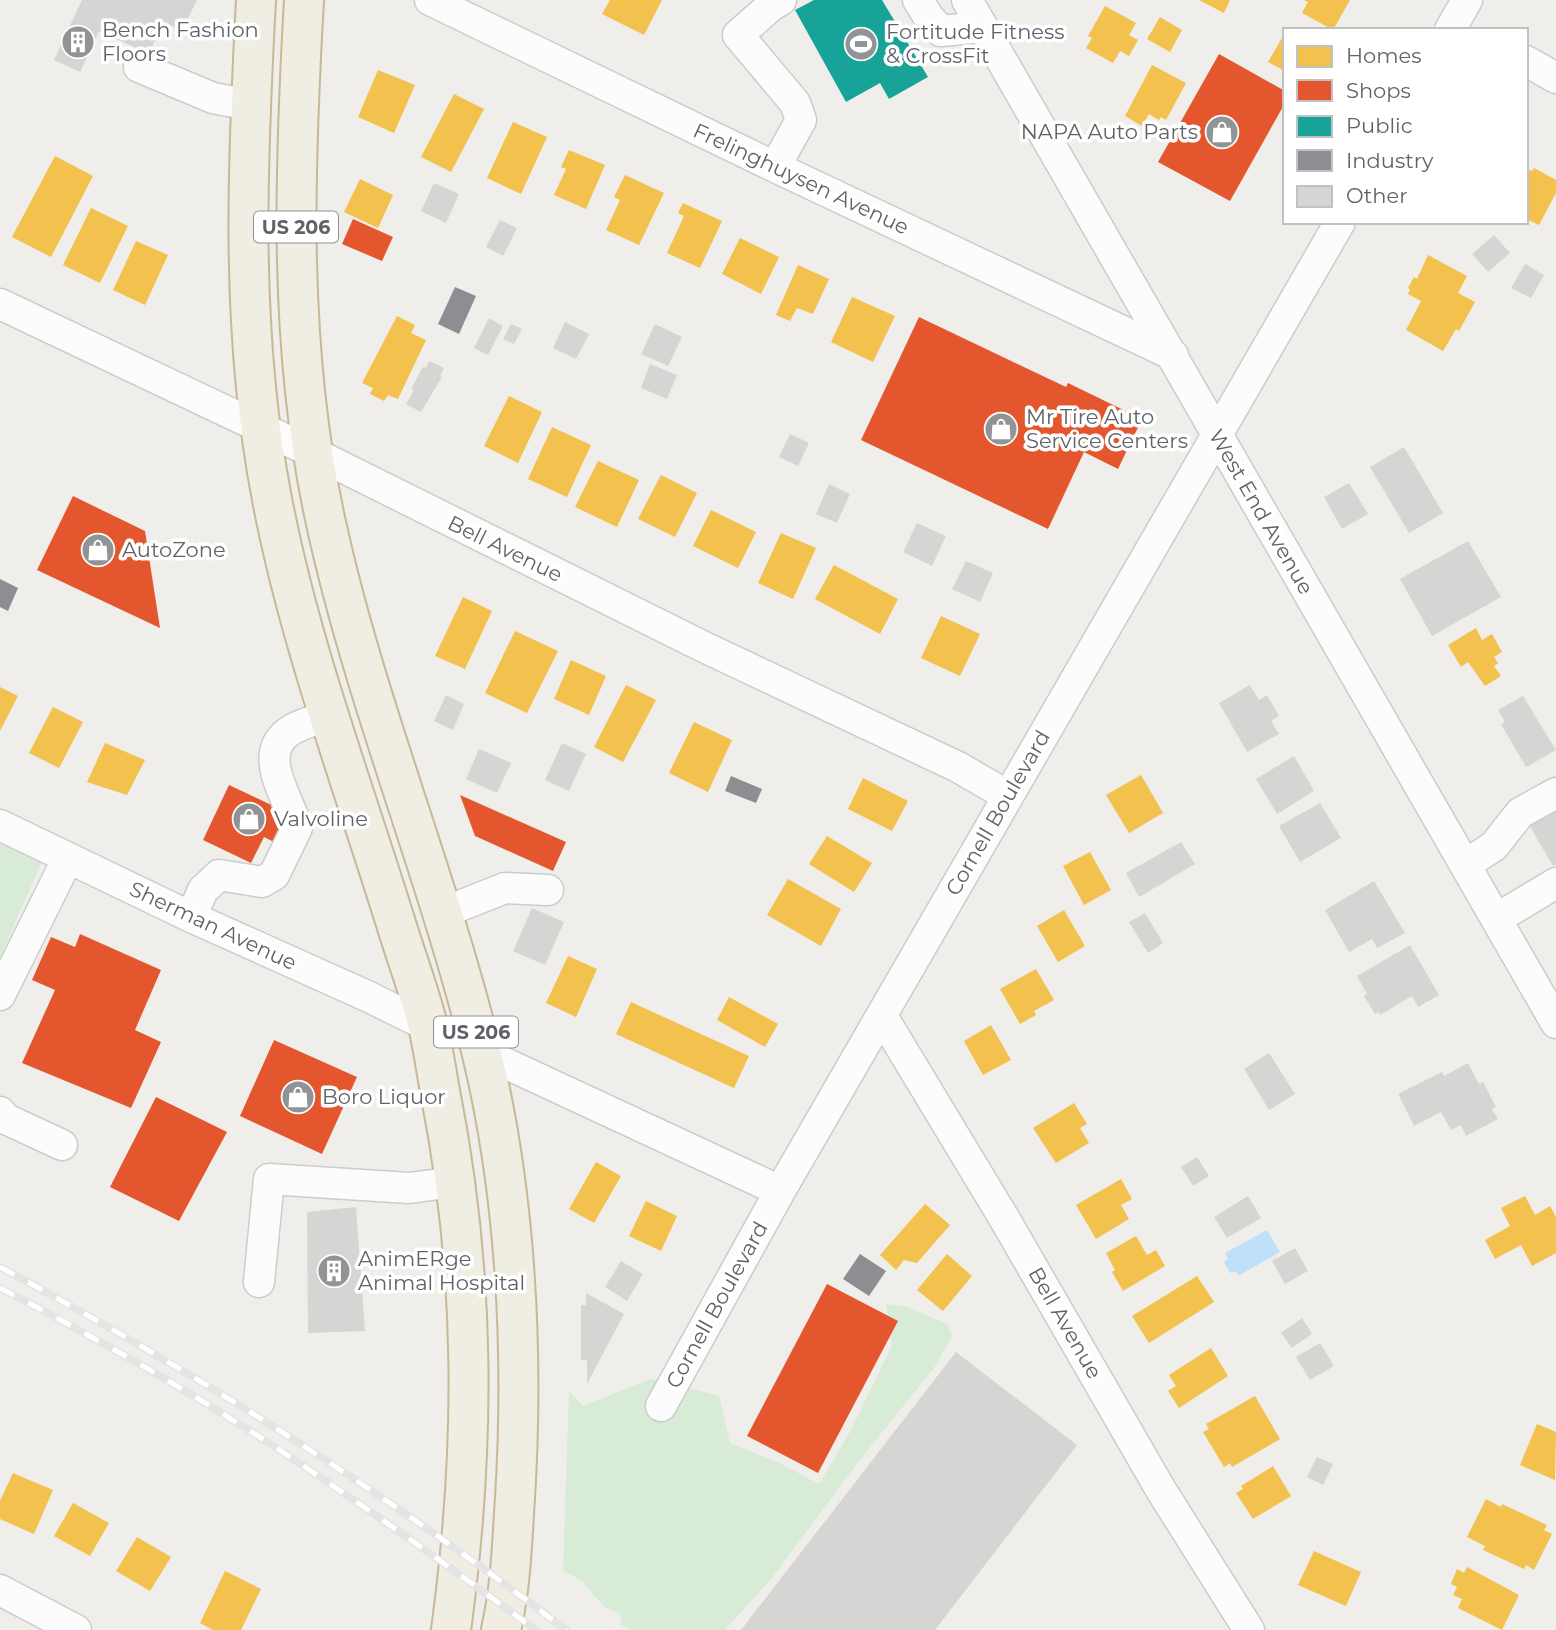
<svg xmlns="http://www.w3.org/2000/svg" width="1556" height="1630" font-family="Montserrat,sans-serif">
	<rect width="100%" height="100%" fill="#efeeea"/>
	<path fill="#d8ebd6" d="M0,829L46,852L0,957Z
		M886,1304L905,1306L948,1324L952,1336L934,1368L858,1462L772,1578L725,1630H629L622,1625L619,1613L604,1607L583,1582L563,1570L569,1391L583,1406L651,1379L719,1396L730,1443L778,1462L819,1484L850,1432L892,1345Z"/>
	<path fill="#bfe0f9" d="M1267,1230L1280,1252L1238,1276L1236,1271L1230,1273L1224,1262L1228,1259L1225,1253Z"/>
	<path fill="#f2c14e" d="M610,0H662L644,35L602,14Z
		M1199,0H1230L1224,13Z
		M1304,0H1350L1333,30L1302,13L1308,2Z
		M1105,6L1136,23L1129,35L1138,40L1129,56L1120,51L1113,63L1086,48L1092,38L1088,36Z
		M1160,17L1182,30L1170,52L1147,39Z
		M1285,33V71L1268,62Z
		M1152,65L1186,83L1166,120L1161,117L1159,120L1149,114L1142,126L1125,116Z
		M378,70L415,85L394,133L358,117Z
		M454,94L484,109L451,172L421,157Z
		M513,122L547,137L521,194L487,178Z
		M569,150L605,165L586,209L554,195L566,169L561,167Z
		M55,156L93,176L51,257L12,237Z
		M1526,168L1532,171L1534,168L1556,180V193L1539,225L1526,219Z
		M625,175L664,193L639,245L606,230L620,200L614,197Z
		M360,179L393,195L378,228L344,212Z
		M683,203L722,221L700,268L667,253L684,216L678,213Z
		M91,208L128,226L100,283L63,265Z
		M740,238L779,257L761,294L722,274Z
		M136,241L168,255L145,305L113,290Z
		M1428,255L1467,276L1458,293L1475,302L1459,331L1456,329L1443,351L1406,330L1421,301L1408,294L1410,289L1408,288L1414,277L1417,279Z
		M798,265L829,279L813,314L797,308L790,321L776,315Z
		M852,297L895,316L873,362L831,342Z
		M397,316L415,325L411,333L426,340L398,399L388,395L384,401L370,394L373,388L362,383Z
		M509,396L542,412L518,463L484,446Z
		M552,427L591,445L567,497L528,479Z
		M598,461L639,480L617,527L575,507Z
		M661,475L697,493L675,537L638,519Z
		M711,510L756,532L738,568L693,546Z
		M781,533L816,548L793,599L758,583Z
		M834,565L898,599L880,634L815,599Z
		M463,597L492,611L465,669L435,656Z
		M941,616L980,634L960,676L921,658Z
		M1476,628L1482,640L1492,634L1502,652L1494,657L1498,663L1494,666L1501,676L1485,686L1468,662L1461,667L1448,645Z
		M515,631L558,651L527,713L485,693Z
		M571,660L606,676L589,715L554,699Z
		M626,685L656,700L623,762L594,747Z
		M0,687L18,696L0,731Z
		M53,707L83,722L59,768L29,753Z
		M694,722L732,740L708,792L669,773Z
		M105,743L145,760L127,795L87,782Z
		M1141,775L1163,813L1129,833L1106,795Z
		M863,778L908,801L892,831L848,809Z
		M827,836L872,863L854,892L809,864Z
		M1090,852L1111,890L1084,905L1063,866Z
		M788,879L841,909L821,946L767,915Z
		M1064,910L1085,946L1058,962L1037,926Z
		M568,956L597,969L576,1017L546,1003Z
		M1036,969L1054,1000L1034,1011L1036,1015L1020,1024L1000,989Z
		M729,997L778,1024L765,1047L717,1020Z
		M631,1002L749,1056L734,1088L616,1034Z
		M991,1025L1011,1060L983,1075L964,1041Z
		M1074,1103L1087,1124L1080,1128L1089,1143L1056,1163L1033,1128Z
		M596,1162L621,1176L594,1223L569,1209Z
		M1121,1179L1132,1199L1121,1205L1129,1219L1096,1239L1076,1205Z
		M1525,1196L1535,1215L1550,1206L1556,1217V1253L1532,1266L1521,1245L1495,1259L1485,1240L1510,1226L1501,1208Z
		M646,1201L677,1216L661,1251L629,1236Z
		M925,1204L950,1225L917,1263L904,1260L896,1270L880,1255Z
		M1136,1236L1147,1255L1156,1250L1165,1266L1123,1291L1112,1272L1115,1270L1106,1253Z
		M947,1254L972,1276L943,1311L917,1290Z
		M1197,1276L1214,1302L1149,1343L1132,1316Z
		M1211,1348L1228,1376L1179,1408L1168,1391L1176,1386L1169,1375Z
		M1255,1396L1280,1439L1232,1467L1230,1463L1224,1467L1203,1432L1209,1429L1206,1424Z
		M1537,1424L1556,1432L1555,1480L1520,1465Z
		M1273,1466L1291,1496L1253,1519L1236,1493L1243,1489L1241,1486Z
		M13,1473L53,1490L34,1534L0,1519V1501Z
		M1486,1499L1501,1507L1502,1504L1547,1525L1544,1530L1552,1534L1534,1570L1526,1565L1524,1569L1483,1550L1485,1546L1467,1537Z
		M73,1503L109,1523L90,1556L54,1536Z
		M137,1537L171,1557L150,1591L116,1571Z
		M1314,1551L1361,1572L1346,1606L1298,1585Z
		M1467,1567L1519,1595L1502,1630L1458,1608L1462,1599L1453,1595L1457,1587L1451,1584L1457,1569L1464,1573Z
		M225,1571L261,1589L241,1630H213L200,1623Z"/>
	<path fill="#e4572e" d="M1219,54L1285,91V103L1230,201L1158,162Z
		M353,219L393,237L382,261L342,244Z
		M919,317L1066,387L1068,383L1142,419L1118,469L1084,452L1048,529L861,440Z
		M73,496L145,531L160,628L37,570Z
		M229,785L282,810L280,845L264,837L251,863L203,840Z
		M460,795L566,842L553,871L475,836Z
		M80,934L161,970L135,1030L161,1042L131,1108L22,1063L55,990L32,980L51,937L75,947Z
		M274,1040L357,1077L322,1154L240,1116Z
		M156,1097L227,1132L179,1221L110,1187Z
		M827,1284L898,1321L818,1473L747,1436Z"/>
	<path fill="#17a398" d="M814,0H882L928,77L889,99L880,83L846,102L795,10Z"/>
	<path fill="#8d8d92" d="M455,287L476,296L459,334L438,324Z
		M0,579L18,588L8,611L0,607Z
		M731,776L762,789L756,803L725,791Z
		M860,1254L886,1271L869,1296L843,1279Z"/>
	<path fill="#d6d5d3" d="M82,0H197L182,31L163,22L149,54L99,31L80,72L54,60Z
		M434,183L459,194L446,223L421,211Z
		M500,220L517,228L503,256L486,247Z
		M1494,235L1510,253L1488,272L1472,254Z
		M1525,264L1544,275L1531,298L1511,288Z
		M489,318L503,326L488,355L474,348Z
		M565,322L589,334L576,359L553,348Z
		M511,324L522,329L514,344L503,339Z
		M655,324L682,337L668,366L641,354Z
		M429,361L444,368L440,376L442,377L421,412L406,404L414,390L411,389L423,367L426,368Z
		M650,364L677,375L667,399L641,388Z
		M790,434L809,443L798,466L779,457Z
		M1404,447L1443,513L1409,533L1370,467Z
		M1349,483L1368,514L1342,529L1324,497Z
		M829,484L850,494L837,523L816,514Z
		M917,523L946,536L932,566L903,552Z
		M1468,541L1501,597L1432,636L1400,579Z
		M966,561L993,573L980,602L952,589Z
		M1250,685L1259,700L1267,695L1279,716L1271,721L1279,734L1247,752L1219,703Z
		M446,695L464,704L453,730L434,721Z
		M1523,696L1556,750L1526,767L1501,724L1505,722L1498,710Z
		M562,743L586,754L569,791L545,780Z
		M479,749L511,763L497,793L466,779Z
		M1294,756L1314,791L1277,814L1256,779Z
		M1320,803L1341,838L1300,862L1279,826Z
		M1556,807V864L1553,866L1528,823Z
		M1181,842L1195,864L1139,897L1126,873Z
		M1374,881L1405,933L1377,948L1372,939L1349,952L1325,910Z
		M532,908L564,922L545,965L513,951Z
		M1145,913L1163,943L1148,953L1129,922Z
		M1410,945L1439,995L1418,1007L1412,996L1380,1015L1379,1012L1375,1014L1364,996L1367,994L1357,976Z
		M1269,1053L1295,1094L1269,1110L1244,1069Z
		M1468,1063L1479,1084L1483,1082L1496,1107L1492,1109L1498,1119L1466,1136L1461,1125L1451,1130L1441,1112L1414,1126L1398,1094L1442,1072L1444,1076Z
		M1197,1157L1209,1176L1193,1186L1181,1167Z
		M1248,1196L1261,1218L1227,1238L1214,1217Z
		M356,1207L365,1331L308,1333L307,1212Z
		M1295,1248L1308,1271L1285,1284L1272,1261Z
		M621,1261L643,1274L627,1301L605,1287Z
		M586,1293L624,1314L587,1384V1360H581V1305H586Z
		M1302,1318L1312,1334L1292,1348L1281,1333Z
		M1320,1343L1334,1366L1310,1380L1296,1357Z
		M956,1352L1077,1445L935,1630H741Z
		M1317,1457L1333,1464L1323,1485L1307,1477Z"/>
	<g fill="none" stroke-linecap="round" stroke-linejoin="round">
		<defs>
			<path id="minor" d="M430,0L775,167L1173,355
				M918,0L929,18L941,31L982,27
				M967,0L1556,1023
				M1450,30L1467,0
				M1526,61L1556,78
				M139,67L213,98L250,105
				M775,167L801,120L795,103L738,35L771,6L781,0
				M0,304L314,453L704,647L958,767L1008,796
				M0,825L191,917L367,996L428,1026
				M1465,865L1494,846L1520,813L1556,793
				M442,913L505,888L548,890
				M191,917L203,890L219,875L262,882L274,875L297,828C289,797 253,752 293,729C304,723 318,719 330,715
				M1496,919L1556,883
				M0,995L68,858
				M882,1016L1004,1218L1161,1490L1249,1630
				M481,1052L780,1191
				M0,1112L6,1119L62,1145
				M259,1282L269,1179L409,1188L455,1182
				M661,1406L780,1191L1340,222
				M0,1590L76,1630"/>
			<path id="highway" d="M256,0C247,166 240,334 272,499C300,646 354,787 398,930C408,962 420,994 428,1026C433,1047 436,1070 440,1091C476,1274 476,1446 451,1630
				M304,0C294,174 288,351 326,523C365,702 437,872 481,1050C516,1193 524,1351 515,1498C512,1542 511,1586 501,1630"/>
		</defs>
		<use href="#minor" stroke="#cbcccc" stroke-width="33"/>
		<use href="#highway" stroke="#c8b996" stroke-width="42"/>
		<use href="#minor" stroke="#fdfcfc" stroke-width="30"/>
		<use href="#highway" stroke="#f0ede3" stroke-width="38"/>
		<defs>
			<path id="rail" d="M0,1267C197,1373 388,1494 566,1630
				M0,1288C106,1343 211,1403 311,1471C387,1522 462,1576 536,1630"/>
		</defs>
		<use href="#rail" stroke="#e4e4e4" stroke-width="8"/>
		<use href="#rail" stroke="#fff" stroke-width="5" stroke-dasharray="16" stroke-linecap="butt"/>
	</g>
	<defs>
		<symbol id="building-disc" viewBox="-11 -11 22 22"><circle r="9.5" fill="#919496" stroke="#fff"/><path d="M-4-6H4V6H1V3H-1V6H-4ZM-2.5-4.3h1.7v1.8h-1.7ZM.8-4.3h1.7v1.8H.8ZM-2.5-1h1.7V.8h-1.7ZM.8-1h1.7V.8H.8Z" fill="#fff"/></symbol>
		<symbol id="stadium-disc" viewBox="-11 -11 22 22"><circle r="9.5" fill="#919496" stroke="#fff"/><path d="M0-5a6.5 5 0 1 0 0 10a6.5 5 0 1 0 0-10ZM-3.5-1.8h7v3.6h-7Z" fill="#fff"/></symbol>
		<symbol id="shop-disc" viewBox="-11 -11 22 22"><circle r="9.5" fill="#919496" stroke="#fff"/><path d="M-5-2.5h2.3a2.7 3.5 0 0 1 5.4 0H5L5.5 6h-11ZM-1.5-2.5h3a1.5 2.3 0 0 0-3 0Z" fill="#fff"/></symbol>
	</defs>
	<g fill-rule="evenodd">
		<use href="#building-disc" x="59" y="23" width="38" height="38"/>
		<use href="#stadium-disc" x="842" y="25" width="38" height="38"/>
		<use href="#shop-disc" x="1203" y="113" width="38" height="38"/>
		<use href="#shop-disc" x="982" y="410" width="38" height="38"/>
		<use href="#shop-disc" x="79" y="531" width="38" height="38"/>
		<use href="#shop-disc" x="230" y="800" width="38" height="38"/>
		<use href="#shop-disc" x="279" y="1078" width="38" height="38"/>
		<use href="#building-disc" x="315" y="1252" width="38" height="38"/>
	</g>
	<g text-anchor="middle" stroke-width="7" stroke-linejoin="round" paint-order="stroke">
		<g fill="#fff" stroke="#8f9295" stroke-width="2">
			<rect x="254" y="211.5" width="84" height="31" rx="5"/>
			<rect x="434" y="1016.5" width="84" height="31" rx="5"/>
		</g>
		<g font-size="19" font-weight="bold" fill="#5f6368">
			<text x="296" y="234">US 206</text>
			<text x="476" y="1039">US 206</text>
		</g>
		<g font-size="21" fill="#5f6368" stroke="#fff" text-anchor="start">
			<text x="102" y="37">Bench Fashion<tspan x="102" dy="24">Floors</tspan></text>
			<text x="886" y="39">Fortitude Fitness<tspan x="886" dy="24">&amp; CrossFit</tspan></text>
			<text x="1198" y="139" text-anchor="end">NAPA Auto Parts</text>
			<text x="1026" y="424">Mr Tire Auto<tspan x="1026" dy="24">Service Centers</tspan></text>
			<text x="122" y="557">AutoZone</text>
			<text x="274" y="826">Valvoline</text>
			<text x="322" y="1104">Boro Liquor</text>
			<text x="358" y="1266">AnimERge<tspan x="358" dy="24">Animal Hospital</tspan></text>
		</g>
		<g font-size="21" fill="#5f6368" stroke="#fff">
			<text transform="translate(801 179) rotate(25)" y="7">Frelinghuysen Avenue</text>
			<text transform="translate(1261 512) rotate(60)" y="7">West End Avenue</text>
			<text transform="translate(505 549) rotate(26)" y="7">Bell Avenue</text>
			<text transform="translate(998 813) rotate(-60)" y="7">Cornell Boulevard</text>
			<text transform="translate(213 926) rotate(25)" y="7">Sherman Avenue</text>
			<text transform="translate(717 1305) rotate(-61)" y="7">Cornell Boulevard</text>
			<text transform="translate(1065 1323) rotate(60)" y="7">Bell Avenue</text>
		</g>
	</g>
	<rect x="1283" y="28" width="245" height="196" fill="#ffffff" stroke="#bfc1c3" stroke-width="2"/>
	<rect x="1297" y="46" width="35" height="21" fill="#f2c14e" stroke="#bfc1c3" stroke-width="2"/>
	<text x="1346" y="63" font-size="21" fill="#5f6368">Homes</text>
	<rect x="1297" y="80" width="35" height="21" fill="#e4572e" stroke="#bfc1c3" stroke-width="2"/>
	<text x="1346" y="98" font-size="21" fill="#5f6368">Shops</text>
	<rect x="1297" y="116" width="35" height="21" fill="#17a398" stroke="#bfc1c3" stroke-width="2"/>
	<text x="1346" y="133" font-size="21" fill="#5f6368">Public</text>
	<rect x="1297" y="150" width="35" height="21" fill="#8d8d92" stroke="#bfc1c3" stroke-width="2"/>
	<text x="1346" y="168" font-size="21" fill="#5f6368">Industry</text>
	<rect x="1297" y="186" width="35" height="21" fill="#d6d5d3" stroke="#bfc1c3" stroke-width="2"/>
	<text x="1346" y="203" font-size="21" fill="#5f6368">Other</text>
</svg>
